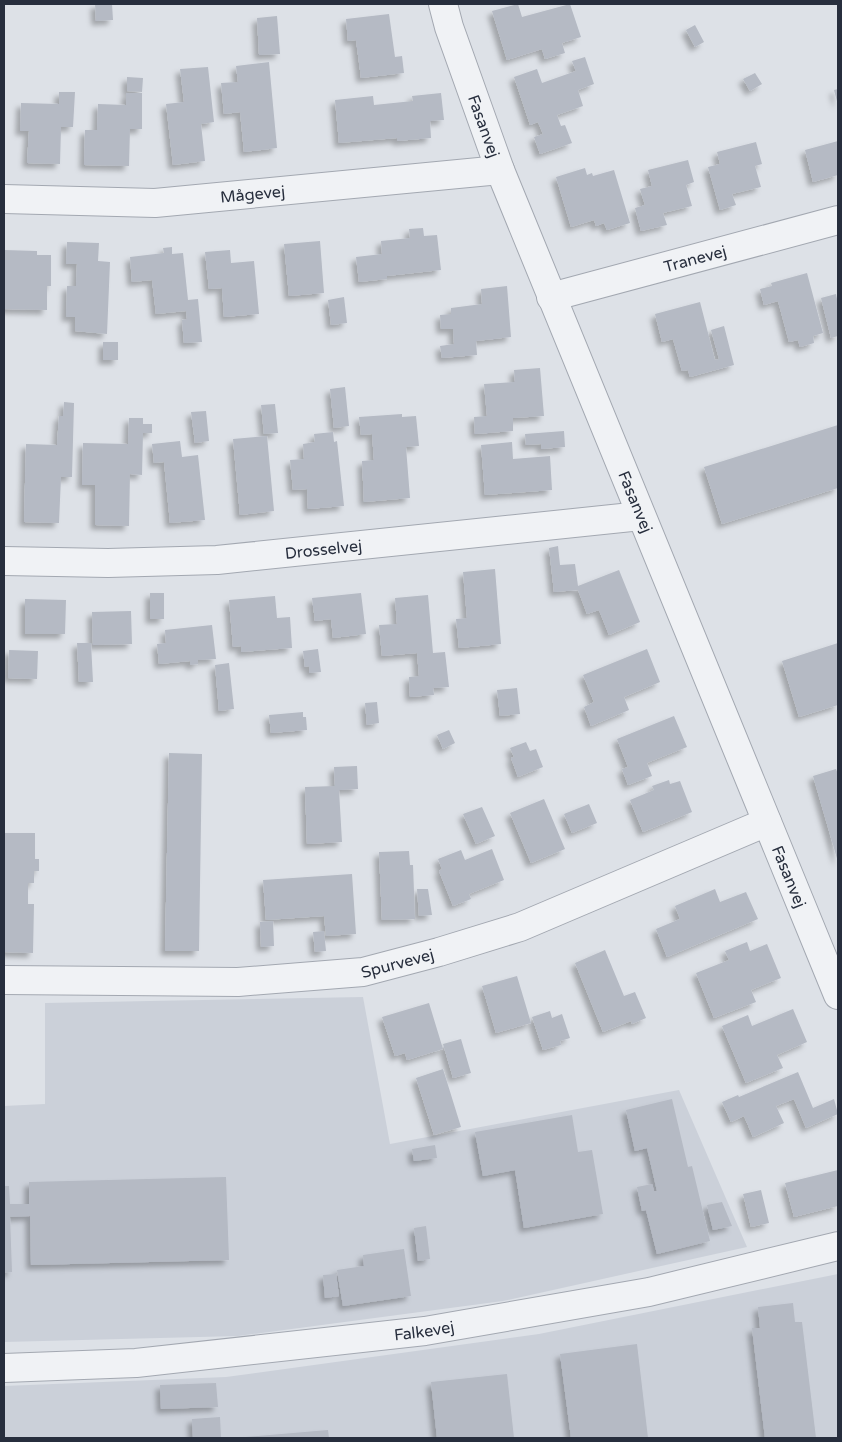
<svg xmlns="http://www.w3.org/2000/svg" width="842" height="1442" font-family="'Varela Round',sans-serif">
	<defs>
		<filter id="shadow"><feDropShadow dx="-4.5" dy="4.5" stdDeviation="2.5" flood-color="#0004"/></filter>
	</defs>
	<rect width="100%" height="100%" fill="#dde1e7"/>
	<path fill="#cbd0d9" d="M363,997L390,1144L679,1090L747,1247L503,1301L238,1336L4,1342V1106L45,1104V1003Z
		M838,1274V1438H4V1386L226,1377L539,1334Z"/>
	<path fill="#b5bac4" filter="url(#shadow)" d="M95,4H112L113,20L96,21Z
		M518,4L522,17L570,4L581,37L562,43L565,53L545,59L542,49L507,60L492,11Z
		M389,14L395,57L402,56L404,73L361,78L356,40L348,41L346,19Z
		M277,16L280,54L259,55L257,18Z
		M695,25L704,42L695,47L686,30Z
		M585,57L594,84L578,90L583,106L557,115L561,126L565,125L572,143L540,154L534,137L543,134L538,122L530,125L514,77L537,69L542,83L576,71L572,61Z
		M269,62L277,148L244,152L240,112L224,114L221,83L238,82L236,66Z
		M208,67L214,122L201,124L205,161L173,165L166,104L184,102L180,69Z
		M755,73L762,84L750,91L743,79Z
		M127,77L143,78L142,92L127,91Z
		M838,89V105L834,90Z
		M59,92H75L73,127H61L60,164L27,163L29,131H20L21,103L59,104Z
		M126,93H142V129H130L129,166L84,165L85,130H97L98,104L126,105Z
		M441,93L444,120L430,121L431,138L397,141V138L339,143L335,100L373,96L374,105L413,101L412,96Z
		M838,141V175L813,182L805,150Z
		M756,142L762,164L755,166L761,187L732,194L736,205L720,210L708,167L720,164L717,152Z
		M688,160L694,182L686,185L692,206L663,213L667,225L641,231L635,208L645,205L640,189L652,186L648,170Z
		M585,168L587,175L592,173L593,176L614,170L630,223L607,230L604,223L596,226L594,220L571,227L556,177Z
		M423,228L424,236L437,235L441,270L387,276V279L359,282L356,257L382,254L381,241L410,238L409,229Z
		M320,241L324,293L289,296L284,244Z
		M67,242L99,243L98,261L110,262L107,334L75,331V317H66L67,286H76L77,264H66Z
		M172,247V254L183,253L188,300L198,299L202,342L184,343L182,320L187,319L186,311L156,314L152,280L132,282L130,257L164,253L163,248Z
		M4,250L37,251V255H51V286H47V310L4,309Z
		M230,250L231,263L254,261L259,314L224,317L222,288L209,289L205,252Z
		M807,273L823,333L813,336L814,343L800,347L798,340L789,342L778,301L764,305L760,289L772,286L771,283Z
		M507,286L511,337L476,341L477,355L442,358L440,346L454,344L453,329H441L440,315L451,314V308L482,304L481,289Z
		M836,294L838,304V336L831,338L821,298Z
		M344,297L347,323L331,325L328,300Z
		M700,302L715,360L719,359L711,330L724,326L734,365L690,377L688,370L682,371L673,339L662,342L655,314Z
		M103,342H118V360H103Z
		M540,368L544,416L513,418V431L475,434L474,417L487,416L484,384L515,382L514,370Z
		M345,387L349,426L334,428L330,389Z
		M64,402L74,403L72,477H61L59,523L24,522L26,444L57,445L59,416H63Z
		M275,404L278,433L264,434L261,405Z
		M206,411L209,441L195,443L191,412Z
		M402,414V417L416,416L419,446L406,447L410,498L364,502L362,461L374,460L372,434L361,435L359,417Z
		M129,418H143V424H152V433H143L142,475L130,474L129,526L95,525V485H82L83,443L128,444Z
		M838,425V488L722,524L704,467Z
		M564,431L565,447L541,449V444L526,445L525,434Z
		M333,432L334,442L337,441L344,506L308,509L307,489L293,490L290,460L304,459L303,444L315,442L314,434Z
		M267,436L274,511L240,515L233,439Z
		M180,441L182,457L198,455L205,520L170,523L164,462L154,463L152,444Z
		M512,442L513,459L550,456L552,490L485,495L481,445Z
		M558,546L560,565L575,564L578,586L619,570L640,622L609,635L599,610L587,614L578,590L554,592L549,548Z
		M495,569L501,644L459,648L456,619L467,618L463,572Z
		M150,593H164V619H150Z
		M361,593L366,634L333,638L331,619L315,621L312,598Z
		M428,595L433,653L445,652L449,687L433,688L434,695L410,697L409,677L419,676L417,653L382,656L379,625L397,624L395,598Z
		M275,596L277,618L290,617L292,648L241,652V646L233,647L229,600Z
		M25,599L66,600L65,634H25Z
		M131,611L132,644L93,645L92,612Z
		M212,625L216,659L198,660V664L190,665V661L159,664L157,644L166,643L165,630Z
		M77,643H91L93,682H79Z
		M838,643V705L799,717L782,661Z
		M318,649L321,672L309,673V666L305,667L303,651Z
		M647,649L660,682L624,697L629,710L591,726L584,707L594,702L583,675Z
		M9,650L38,651L37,679L8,678Z
		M229,663L234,709L219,711L215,665Z
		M517,688L520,714L500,716L497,690Z
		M377,702L379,723L367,725L365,703Z
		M303,712V717H306L307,730L271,733L269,715Z
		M674,716L687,747L647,763L652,776L628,785L622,769L628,767L617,739Z
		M449,730L455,743L443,749L437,735Z
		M526,742L530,751L536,749L543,767L518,777L511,758L514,757L510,748Z
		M169,753L202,754L199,951H165Z
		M357,766L358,789L339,790L342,842L307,844L305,787L335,786L334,767Z
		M836,769L838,774V862L813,776Z
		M669,780L670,784L680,781L692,812L643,832L630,800L654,790L652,786Z
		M544,799L565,849L531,863L510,813Z
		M589,804L597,823L572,833L564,814Z
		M482,807L495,836L476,844L463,814Z
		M4,833H35V859H39V871H34V883H28V904H34L33,953L4,952Z
		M492,849L504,880L469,894L471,899L453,906L439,871L442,869L438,859L461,850L465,860Z
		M409,851L410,865H413L415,919L382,920L379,852Z
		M352,874L356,934L326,936L324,916L266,920L263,880Z
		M417,889H428L432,915L419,916Z
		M715,889L720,902L746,892L758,919L667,957L656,929L680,919L675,906Z
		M273,921L274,946L261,947L260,922Z
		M324,931L326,951L315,952L313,932Z
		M747,942L750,951L767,944L781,978L751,990L756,1002L714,1018L696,973L729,960L725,951Z
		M605,950L624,996L635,992L646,1018L632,1024L631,1021L603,1032L575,963Z
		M517,976L531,1023L496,1033L482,986Z
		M429,1003L443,1049L407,1060L405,1053L395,1056L382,1017Z
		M793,1009L807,1042L777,1055L783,1068L746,1083L722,1026L748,1015L752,1026Z
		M550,1011L552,1018L562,1014L570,1038L560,1041L561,1045L543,1050L532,1017Z
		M461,1039L471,1073L453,1078L443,1044Z
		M443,1069L461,1127L434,1135L416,1078Z
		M798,1072L813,1108L834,1099L838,1114L806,1128L794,1099L776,1106L784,1123L753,1137L744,1116L731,1122L722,1102L738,1095L739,1097Z
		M672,1099L688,1167L692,1166L710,1241L657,1254L646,1210L642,1211L637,1187L652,1184L654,1191H657L647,1148L635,1151L626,1110Z
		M572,1115L578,1152L592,1150L603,1214L524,1228L515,1170L483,1176L475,1132Z
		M435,1145L437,1158L414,1161L412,1149Z
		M838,1170V1206L794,1217L785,1183Z
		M226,1177L229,1260L31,1265L30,1216L10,1217L12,1272L4,1273V1186H9L10,1204H29V1182Z
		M761,1190L769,1223L751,1227L743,1194Z
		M722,1202L732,1226L713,1230L707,1205Z
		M426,1226L430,1259L418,1261L414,1228Z
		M404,1249L411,1296L343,1306L337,1270L364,1266L363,1255Z
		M336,1274L339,1296L325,1298L323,1275Z
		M793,1303L795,1322H802L816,1438H765L752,1328H760L758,1307Z
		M637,1344L648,1438H571L560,1354Z
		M507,1374L514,1438H437L431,1382Z
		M216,1383L218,1407L161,1409L160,1385Z
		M220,1417L221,1438H193L192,1419Z
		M328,1430L329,1438H245V1437Z"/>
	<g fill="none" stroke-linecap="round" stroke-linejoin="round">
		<defs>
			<g id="minor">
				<path id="s1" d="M443,4L449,27L500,170L838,995"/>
				<path id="s2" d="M4,199L155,203L500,170"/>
				<path id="s3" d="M551,297L838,220"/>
				<path id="s4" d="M4,561L108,563L217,560L641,516"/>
				<path id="s5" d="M4,980L238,982L363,972L439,952L520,927L767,822"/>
			</g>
			<g id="tertiary">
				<path id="s6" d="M4,1368L136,1363L425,1331L649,1292L838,1246"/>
			</g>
		</defs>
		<use href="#minor" stroke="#a3a8b1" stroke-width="30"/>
		<use href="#tertiary" stroke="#a3a8b1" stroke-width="30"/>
		<use href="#minor" stroke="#f0f2f5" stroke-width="28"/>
		<use href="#tertiary" stroke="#f0f2f5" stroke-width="28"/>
	</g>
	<g text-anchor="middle" stroke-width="4" stroke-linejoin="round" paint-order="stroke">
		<g font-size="16" fill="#272e3d" stroke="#edf0f5">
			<text dy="6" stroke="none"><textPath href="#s1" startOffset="129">Fasanvej</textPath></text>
			<text dy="6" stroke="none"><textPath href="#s2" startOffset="249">Mågevej</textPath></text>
			<text dy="6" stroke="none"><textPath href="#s3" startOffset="149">Tranevej</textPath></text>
			<text dy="6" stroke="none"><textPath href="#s1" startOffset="534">Fasanvej</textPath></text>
			<text dy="6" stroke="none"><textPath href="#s4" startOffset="320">Drosselvej</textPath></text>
			<text dy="6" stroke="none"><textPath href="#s1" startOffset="939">Fasanvej</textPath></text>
			<text dy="6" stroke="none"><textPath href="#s5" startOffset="395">Spurvevej</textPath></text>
			<text dy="6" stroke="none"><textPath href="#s6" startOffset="422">Falkevej</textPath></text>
		</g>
	</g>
	<rect width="842" height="1442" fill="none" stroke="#272e3d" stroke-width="10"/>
</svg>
